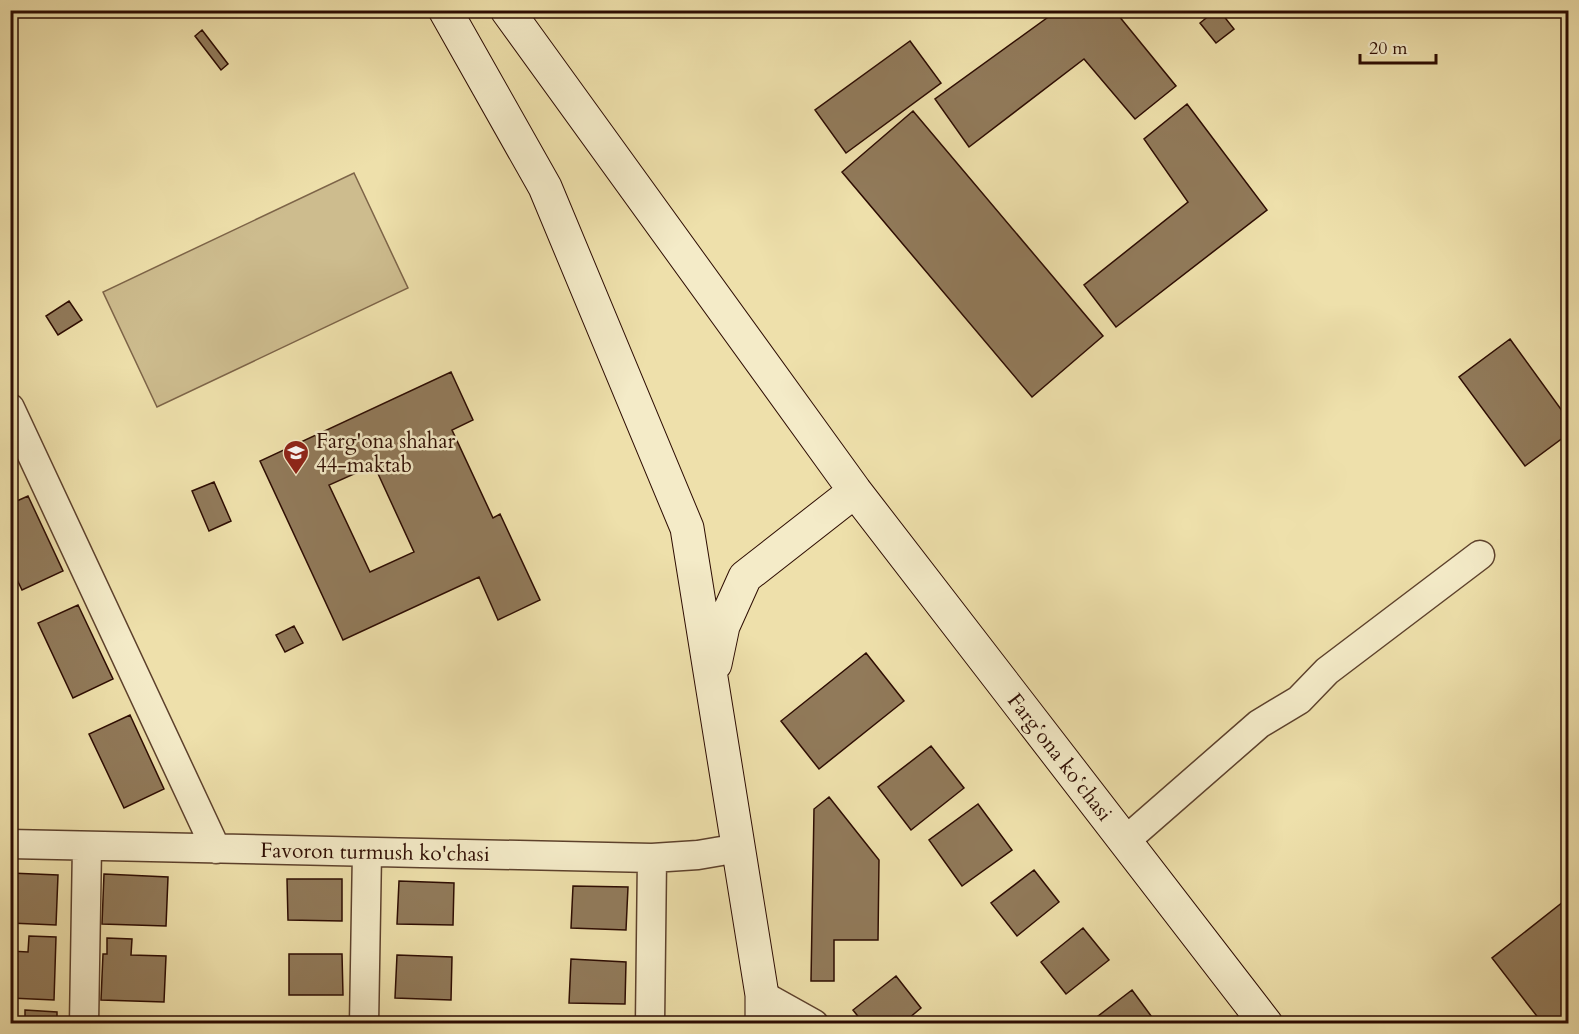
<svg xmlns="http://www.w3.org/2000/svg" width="1579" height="1034" font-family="Cardo,serif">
	<rect width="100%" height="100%" fill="#eee0ab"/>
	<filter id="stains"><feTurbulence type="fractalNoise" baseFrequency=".00333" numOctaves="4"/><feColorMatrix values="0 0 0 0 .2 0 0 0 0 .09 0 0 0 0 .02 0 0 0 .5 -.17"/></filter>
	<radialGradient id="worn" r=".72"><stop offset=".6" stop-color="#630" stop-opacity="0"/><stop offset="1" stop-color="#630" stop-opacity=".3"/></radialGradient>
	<path fill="#cdbc8e" stroke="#7d6448" stroke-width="1.5" d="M354,173L408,288L157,407L103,292Z"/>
	<path fill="#917a5a" stroke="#2d0c02" stroke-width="1.5" fill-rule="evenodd" d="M1058,10H1114L1176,86L1135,119L1084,59L969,147L935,99Z
		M1216,10H1219L1234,29L1216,43L1200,23Z
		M202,30L228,64L221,70L195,36Z
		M910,41L941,83L846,153L815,110Z
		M1187,104L1267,210L1116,327L1084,285L1188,202L1144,139Z
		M913,111L1103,336L1032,397L842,172Z
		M69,301L82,320L58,335L46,316Z
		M1510,339L1568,419V434L1525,466L1459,377Z
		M451,372L473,420L452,430L493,518L500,514L540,600L498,620L479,577L343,640L260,461ZM374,465L414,552L370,572L329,485Z
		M214,482L231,521L209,531L192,491Z
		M28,496L63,571L22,590L10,565V504Z
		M78,605L113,679L73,698L38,623Z
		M294,626L303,643L285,652L276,635Z
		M866,653L904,701L819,769L781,721Z
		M130,715L164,789L124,808L89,734Z
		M931,746L964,788L911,830L878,787Z
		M829,797L879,860L878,940H834V981H811L814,809Z
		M978,804L1012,850L962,886L929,840Z
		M1034,870L1059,902L1017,936L991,903Z
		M10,873L58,875L56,925L10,923Z
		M104,874L168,877L166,926L102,924Z
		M287,879H342V921L288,920Z
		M399,881L454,883L453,925L397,924Z
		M573,886L628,887L626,930L571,928Z
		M1568,898V1015L1557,1024H1543L1492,958Z
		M1083,928L1109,960L1066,994L1041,962Z
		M29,936L56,937L54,1000L10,998V951L28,952Z
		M107,938L132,939L131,955L166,956L164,1002L101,1000L103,954H107Z
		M289,954H342L343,995H289Z
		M397,955L452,957L451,1000L395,998Z
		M571,959L626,962L625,1004L569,1003Z
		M896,976L921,1008L902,1024H864L853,1010Z
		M1132,990L1157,1024H1089V1023Z
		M25,1010L57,1012V1024H25Z"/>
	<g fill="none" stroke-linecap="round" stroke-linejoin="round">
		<defs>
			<path id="street" d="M10,408L216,849
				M1125,841L1259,724L1299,700L1327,671L1480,555
				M10,844L652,858L698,855L739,848
				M762,995L814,1024
				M84,1024L87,846
				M364,1024L367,852
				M650,1024L652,858"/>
			<path id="secondary" d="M445,10L545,187L687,528L762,995V1024
				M507,10L855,491L1266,1024
				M715,664L723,626L745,577L855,491"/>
		</defs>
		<use href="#street" stroke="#5d412c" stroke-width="31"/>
		<use href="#secondary" stroke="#2d0c02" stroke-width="35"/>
		<use href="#street" stroke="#f4ebc8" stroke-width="28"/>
		<use href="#secondary" stroke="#f4ebc8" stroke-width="33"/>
	</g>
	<defs>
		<symbol id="school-pin" viewBox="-11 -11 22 30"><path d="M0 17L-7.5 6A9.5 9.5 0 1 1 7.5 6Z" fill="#8f2418" stroke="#f4ebc8"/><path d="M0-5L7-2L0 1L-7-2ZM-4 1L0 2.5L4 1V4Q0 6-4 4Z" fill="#fff"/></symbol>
	</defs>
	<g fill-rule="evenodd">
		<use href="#school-pin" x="281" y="438" width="30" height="40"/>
	</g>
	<g text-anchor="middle" stroke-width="5" stroke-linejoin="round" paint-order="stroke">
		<g font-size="21" fill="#2d0c02" stroke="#f4ebc8" text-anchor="start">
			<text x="316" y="448">Farg'ona shahar<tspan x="316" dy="24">44-maktab</tspan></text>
		</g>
		<g font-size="21" fill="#2d0c02" stroke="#f4ebc8">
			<text transform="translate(1060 757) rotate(52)" y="7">Fargʻona koʻchasi</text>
			<text transform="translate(375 852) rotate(1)" y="7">Favoron turmush ko'chasi</text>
		</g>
	</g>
	<rect width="1579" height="1034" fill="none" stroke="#eee0ab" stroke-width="36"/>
	<rect x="12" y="12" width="1555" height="1010" fill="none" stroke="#2d0c02" stroke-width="3"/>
	<rect x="18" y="18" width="1543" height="998" fill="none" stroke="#2d0c02" stroke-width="1.5"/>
	<path d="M1360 54v9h76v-9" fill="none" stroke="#2d0c02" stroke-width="3"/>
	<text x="1369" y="54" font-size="18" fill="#2d0c02" stroke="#f4ebc8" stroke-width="4.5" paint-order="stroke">20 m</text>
	<rect width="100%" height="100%" filter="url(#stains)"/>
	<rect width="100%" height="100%" fill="url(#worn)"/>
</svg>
